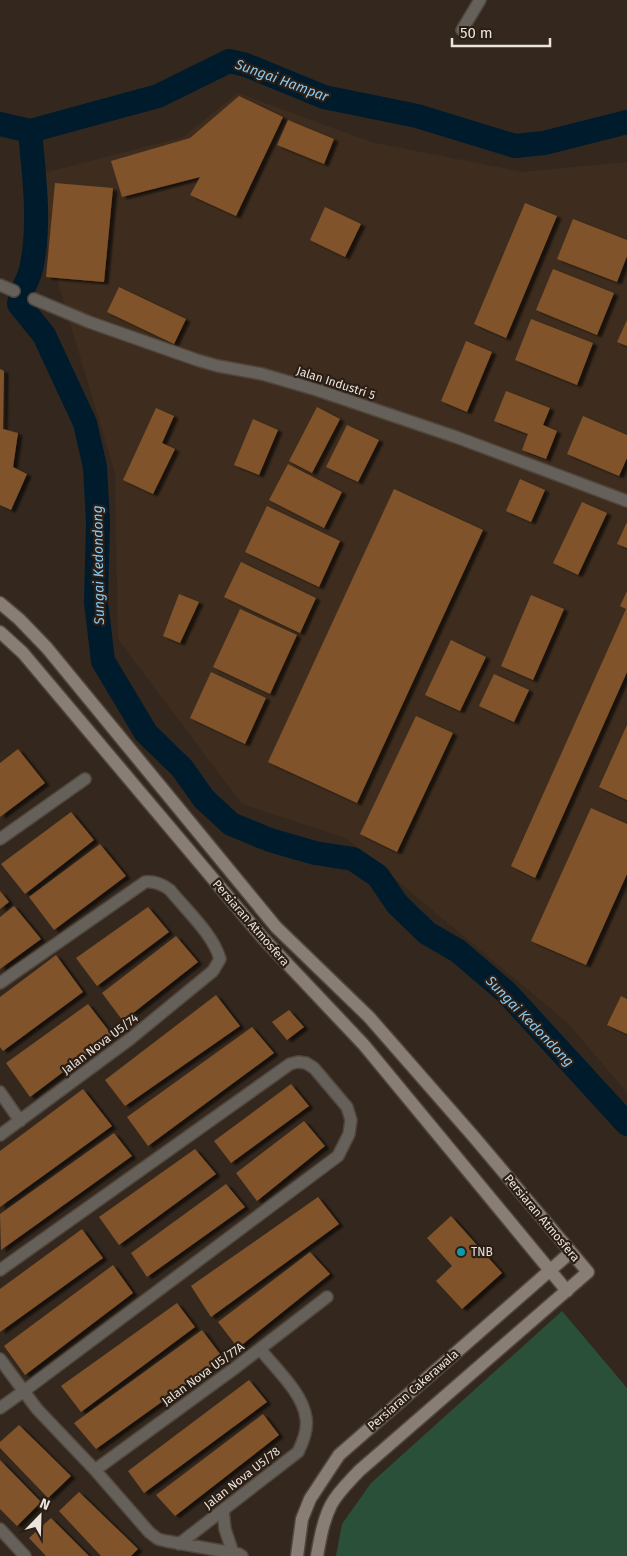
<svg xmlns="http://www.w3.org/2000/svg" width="627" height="1556" font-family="'Fira Sans',sans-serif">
	<defs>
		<filter id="shadow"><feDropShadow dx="4.5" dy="2.5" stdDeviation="1" flood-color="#0009"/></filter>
	</defs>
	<rect width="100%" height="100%" fill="#34281e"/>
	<path fill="#3e2d1e" d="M238,93L371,142L522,172L627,162V1093L568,1023L346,838L242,804L118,639L115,473L49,253L37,175L183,137Z"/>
	<path fill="#2a503a" d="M562,1311L627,1388V1556H336L342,1524L371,1483Z"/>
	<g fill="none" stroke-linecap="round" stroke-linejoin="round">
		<path stroke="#001b2c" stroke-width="24" d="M0,124L30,131C34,176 41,224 31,269C28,282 20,291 19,304L44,335L85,423L95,467L98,522L96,602L103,661L146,733L182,768L204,799L231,824L270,840L315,853L353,859L378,876L397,904L427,933L458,951L507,993L627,1124
			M30,131L158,96L229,61L246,65L324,97L417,116L515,146L544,143L627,122"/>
	</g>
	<path fill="#805329" filter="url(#shadow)" d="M239,96L283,117L236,216L190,195L200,177L122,197L111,161L190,138Z
		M288,120L334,139L324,164L277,145Z
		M55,183L113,188L104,282L46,277Z
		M525,203L557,216L506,338L474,324Z
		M325,207L361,224L345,257L310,240Z
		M573,219L627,240V256L617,282L557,259Z
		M553,269L614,293L597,335L536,310Z
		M119,287L186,319L174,344L107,312Z
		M531,319L593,343L577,385L515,360Z
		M627,320V346L617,342Z
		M466,341L492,352L467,412L441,401Z
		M0,369L4,371L3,429L18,433L13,467L27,474L11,510L0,505Z
		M506,391L550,408L543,425L557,431L546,459L522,450L528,434L494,421Z
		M317,407L340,419L312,473L289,461Z
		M156,408L174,416L162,443L175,449L153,494L123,480Z
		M583,416L627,435V458L619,476L567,454Z
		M253,419L278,430L259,475L234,465Z
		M347,425L379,440L358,482L326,467Z
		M288,464L342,492L324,528L269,500Z
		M520,479L545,490L531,522L506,511Z
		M394,489L483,530L357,803L268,762Z
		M582,502L607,513L578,575L553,563Z
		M267,506L340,541L319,587L245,552Z
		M627,522V548L617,544Z
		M241,562L316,598L300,633L224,597Z
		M627,591V672L535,878L511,866L626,609L620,606Z
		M179,594L199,602L180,643L163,636Z
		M531,595L564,609L533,680L501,666Z
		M240,609L297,635L270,694L213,667Z
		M451,640L486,657L460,711L425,695Z
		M211,672L266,698L245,744L190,718Z
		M494,674L529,690L514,722L479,706Z
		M416,716L453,733L397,852L360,834Z
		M627,725V800L599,787Z
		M18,749L45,783L0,817V763Z
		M591,808L627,824V874L586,965L531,941Z
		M71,812L94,840L25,894L1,864Z
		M100,844L126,876L54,930L29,897Z
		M0,891L9,902L0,909Z
		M14,906L41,939L0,969V917Z
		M148,907L169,932L97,986L76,958Z
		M176,936L198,962L123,1021L102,993Z
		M56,955L83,992L3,1051L0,1047V997Z
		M216,995L240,1026L125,1106L105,1080Z
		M621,996L627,999V1034L607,1025Z
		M88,1004L112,1035L30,1097L6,1063Z
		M289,1010L304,1027L287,1040L272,1022Z
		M252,1027L274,1053L148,1146L127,1117Z
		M291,1084L309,1106L231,1163L214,1141Z
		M83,1089L112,1126L0,1207V1151Z
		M304,1121L325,1146L257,1201L236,1173Z
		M114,1133L132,1156L1,1250L0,1214Z
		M195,1149L216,1174L119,1245L99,1217Z
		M226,1184L245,1207L147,1277L131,1253Z
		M318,1197L339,1224L211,1317L191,1286Z
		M451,1216L502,1273L462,1309L436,1281L452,1266L427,1238Z
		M82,1229L103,1258L0,1332V1289Z
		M310,1252L330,1274L238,1348L218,1322Z
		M113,1265L133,1293L25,1375L4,1346Z
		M177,1303L195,1327L81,1412L61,1386Z
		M202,1330L223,1358L96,1449L74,1423Z
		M249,1380L267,1402L144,1493L128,1471Z
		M263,1414L279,1435L175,1516L156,1495Z
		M19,1425L71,1476L48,1498L0,1448V1442Z
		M0,1460L41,1502L17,1526L0,1509Z
		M79,1492L138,1549L131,1556H101L59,1511Z
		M51,1518L89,1556H46L29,1538Z"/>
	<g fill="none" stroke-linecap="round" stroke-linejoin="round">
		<defs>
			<path id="street" d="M462,30L480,0
				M0,285L14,291
				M34,299L89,322L197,360L218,366L262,374L317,390L456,437L627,501
				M0,839L85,779
				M0,983L145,882C155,881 162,884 170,890C186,910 213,934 220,959L213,971L130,1039L0,1135
				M0,1092L20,1121
				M0,1270L290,1064L298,1062L306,1063L314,1068L347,1107L351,1120L349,1134L338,1156L24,1391L0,1408
				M0,1359L37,1409L95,1470L149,1532L158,1539L166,1541L239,1554L242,1556
				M95,1470L235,1368L327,1297
				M223,1510L225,1529L233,1553
				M0,1529L25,1556
				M179,1544L298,1452C303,1442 308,1429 306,1418C303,1393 275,1368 260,1349"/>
			<path id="secondary" d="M0,603L19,619L47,648L276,927L369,1017L474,1137L588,1272L359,1471C349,1482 338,1492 331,1505C323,1521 320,1539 317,1556
				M0,632L23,653L262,937L364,1045L567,1291
				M297,1556L302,1519L310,1499L339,1455L571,1252"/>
		</defs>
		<use href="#street" stroke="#51463c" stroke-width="14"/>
		<use href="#secondary" stroke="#51463c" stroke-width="15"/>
		<use href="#street" stroke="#66605b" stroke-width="11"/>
		<use href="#secondary" stroke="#887e76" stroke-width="12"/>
	</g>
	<circle fill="#0f9aa8" stroke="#2a1e15" stroke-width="2" cx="461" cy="1252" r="5"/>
	<g text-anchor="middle" stroke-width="4.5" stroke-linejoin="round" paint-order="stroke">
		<g font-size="12" fill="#ebe3dc" stroke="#2a1e15">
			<text transform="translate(336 383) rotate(18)" y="4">Jalan Industri 5</text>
			<text transform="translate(251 923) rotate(49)" y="4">Persiaran Atmosfera</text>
			<text transform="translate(100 1044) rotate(-37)" y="4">Jalan Nova U5/74</text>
			<text transform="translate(542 1218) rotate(50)" y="4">Persiaran Atmosfera</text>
			<text transform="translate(203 1374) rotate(-36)" y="4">Jalan Nova U5/77A</text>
			<text transform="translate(413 1390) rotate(-41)" y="4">Persiaran Cakerawala</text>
			<text transform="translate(242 1478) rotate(-38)" y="4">Jalan Nova U5/78</text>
		</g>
		<g font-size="12" fill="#ebe3dc" stroke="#2a1e15" text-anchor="start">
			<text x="471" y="1256">TNB</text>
		</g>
		<g font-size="14" font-style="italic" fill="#87c9f3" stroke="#2a1e15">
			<text transform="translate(282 80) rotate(20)" y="5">Sungai Hampar</text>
			<text transform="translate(98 565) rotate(-91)" y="5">Sungai Kedondong</text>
			<text transform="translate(530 1021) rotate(46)" y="5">Sungai Kedondong</text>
		</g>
	</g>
	<g transform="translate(40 1516) rotate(23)" stroke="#2a1e15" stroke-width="4" paint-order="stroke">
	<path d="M0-4L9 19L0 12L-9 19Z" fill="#ebe3dc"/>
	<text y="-8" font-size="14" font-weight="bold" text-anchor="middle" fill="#ebe3dc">N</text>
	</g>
	<path d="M452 38v8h98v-8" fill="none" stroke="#ebe3dc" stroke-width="2.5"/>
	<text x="460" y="38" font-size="15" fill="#ebe3dc" stroke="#2a1e15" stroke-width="4" paint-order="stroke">50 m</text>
</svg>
